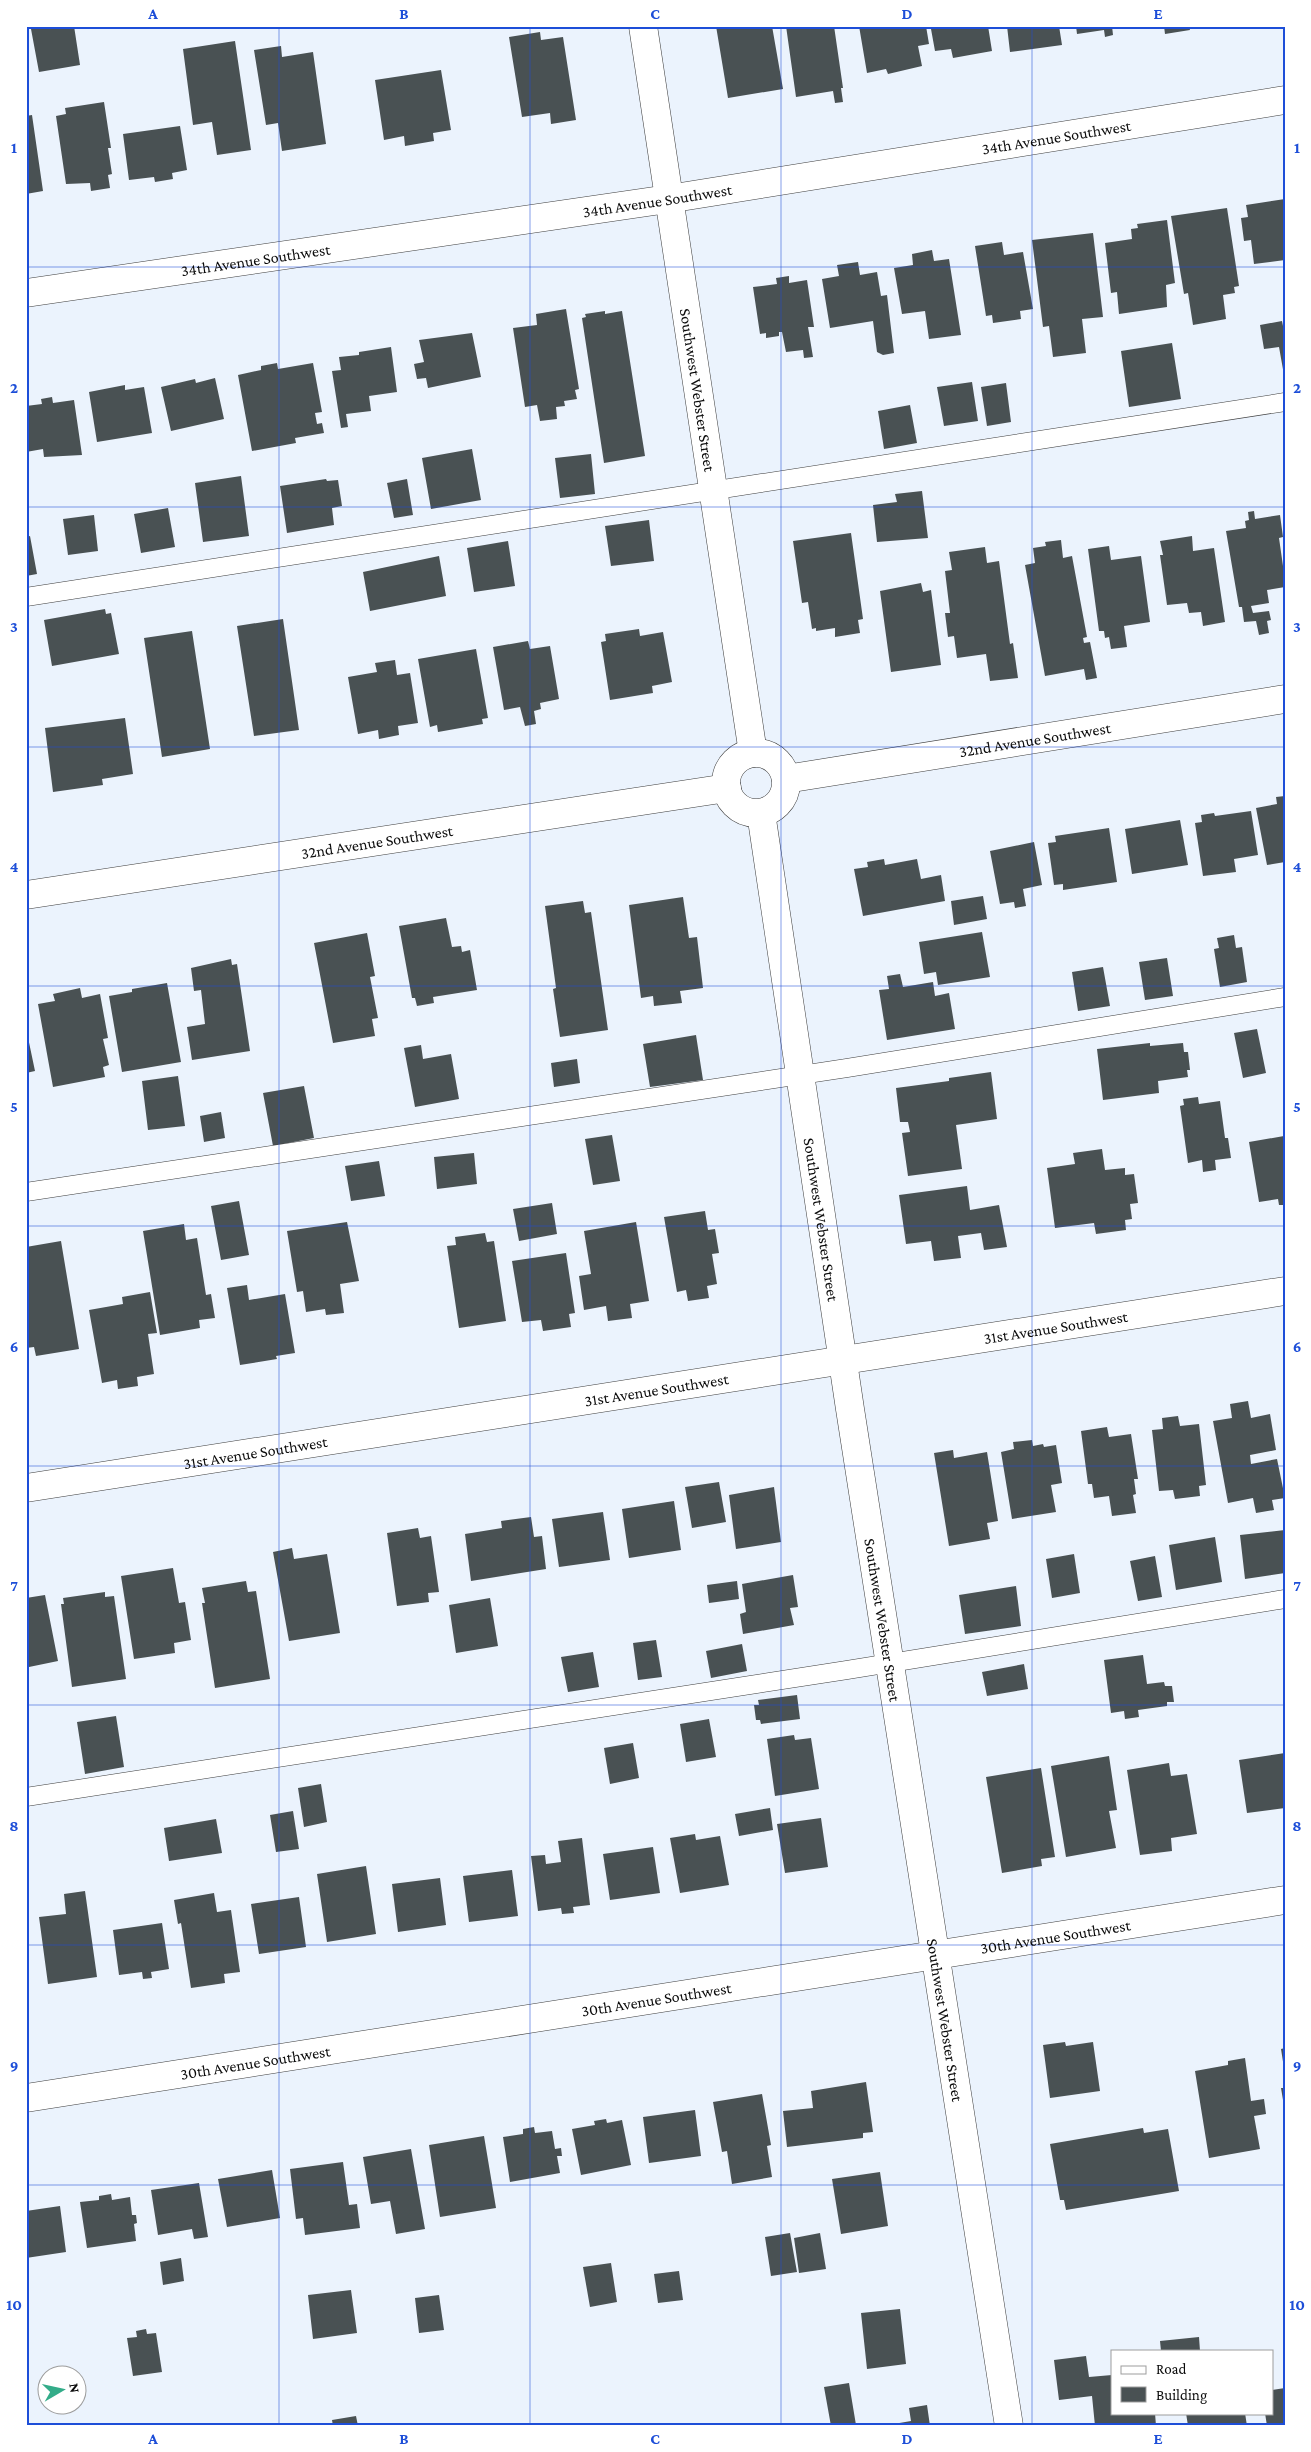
<svg xmlns="http://www.w3.org/2000/svg" width="1311" height="2452" viewBox="0 0 1311 2452" font-family="'Crimson Pro',serif">
	<style>
		.building { fill: #495153 }
		.lines { fill: none; stroke-linecap: round; stroke-linejoin: round }
		.lane-casing { stroke: #3e3e3e; stroke-width: 19 }
		.street-casing { stroke: #3e3e3e; stroke-width: 29 }
		.lane { stroke: #fff; stroke-width: 18 }
		.street { stroke: #fff; stroke-width: 28 }
		.grid { fill: none; stroke: #1d4ed8; stroke-width: 1; stroke-opacity: 0.55 }
		.labels { text-anchor: middle; stroke-width: 5; stroke-linejoin: round; paint-order: stroke }
		.street-label { font-size: 16px; fill: #0b0b0b; stroke: #fff }
		.neatline { fill: none; stroke: #1d4ed8; stroke-width: 2 }
		.grid-label { font-size: 16px; text-anchor: middle; font-weight: bold; fill: #1d4ed8 }
	</style>
	<rect width="100%" height="100%" fill="#ebf3fd"/>
	<path class="building" d="M48,26H74L80,65L39,72L31,29Z
		M716,26H772L783,89L728,98Z
		M786,26H834L843,88H841L843,102L835,103L833,91L796,97Z
		M859,26H926L929,44L918,46L922,66L888,74L886,69L867,73Z
		M928,26H988L992,51L953,58L951,49L935,51L931,29H929Z
		M1007,26H1059L1062,45L1010,52Z
		M1076,26H1112L1113,35L1105,37L1104,30L1077,34Z
		M1164,26H1189L1190,30L1165,34Z
		M540,32L541,40L563,37L576,120L551,124L550,113L522,117L509,37Z
		M235,41L251,150L217,155L212,122L193,125L183,49Z
		M281,46L282,57L313,52L326,144L282,151L278,123L266,125L254,50Z
		M441,70L451,130L433,133L434,141L405,146L404,136L384,140L375,80Z
		M104,102L111,148H108L112,174L108,175L110,188L91,191L90,183L66,184L56,116L66,114L65,108Z
		M32,115L43,191L26,194V116Z
		M180,126L187,170L172,173L173,179L155,182L154,177L129,180L123,134Z
		M1285,199V260L1254,264L1251,240L1244,241L1241,218L1248,217L1246,205Z
		M1227,208L1239,286L1234,287L1235,293L1223,295L1226,319L1193,325L1188,293L1184,294L1171,216Z
		M1167,220L1175,283L1166,285L1167,307L1119,314L1117,292L1111,293L1105,243L1132,239L1131,229L1138,228L1137,224Z
		M1093,233L1103,317L1082,319L1086,353L1053,357L1049,326L1043,327L1032,240Z
		M1002,242L1004,255L1023,252L1033,309L1020,311L1021,319L993,323L992,315L986,316L975,246Z
		M932,250L934,261L949,259L961,335L929,339L925,311L902,314L894,268L913,265L912,254Z
		M858,262L860,275L877,272L881,296L887,295L894,353L883,355L877,352L873,321L830,328L822,279L839,276L837,265Z
		M789,276V283L807,280L814,327H808L813,357L804,358L803,350L786,352L782,332H779V336L766,338V333L760,334L753,287L777,284L776,278Z
		M566,309L579,389L575,390L577,399L564,401L565,406L556,407L557,419L540,421L537,405L525,407L513,328L537,325L536,314Z
		M605,311V314L622,311L645,456L604,463L582,318L586,317L585,314Z
		M1282,321L1285,336L1284,375L1279,347L1264,349L1260,325Z
		M472,333L481,377L428,388L426,378L417,379L414,364L424,362L419,340Z
		M1172,343L1181,399L1129,407L1121,351Z
		M391,347L397,392L369,396L371,411L346,414L348,427L341,428L332,371L341,370L339,357L359,355V352Z
		M277,363L278,369L313,363L322,412L315,413L317,424L322,423L324,433L295,438L296,443L252,451L238,375L261,370V366Z
		M215,378L224,419L171,431L161,387L195,379L196,383Z
		M972,382L978,421L944,426L937,387Z
		M1006,383L1011,422L987,426L981,387Z
		M125,385V390L144,387L152,433L97,442L89,392Z
		M52,397L53,403L74,400L82,455L44,457L43,449L26,452V406L42,404L41,399Z
		M910,405L917,443L884,449L878,411Z
		M472,449L481,500L431,509L422,458Z
		M591,454L595,494L560,498L555,458Z
		M241,476L249,536L203,542L195,483Z
		M326,479L327,481L338,480L342,506L332,508L334,525L287,533L280,486Z
		M407,479L413,515L394,518L387,483Z
		M922,491L928,538L877,542L873,505L897,502L895,494Z
		M168,508L175,547L141,553L134,514Z
		M1254,511L1255,519L1280,515L1283,537L1279,538L1285,580V587L1267,590L1269,603L1251,606L1253,613L1269,611L1271,620L1267,621L1269,633L1259,635L1256,621L1244,622L1242,607H1239L1226,531L1246,528L1245,521L1249,520L1248,512Z
		M94,515L98,551L68,555L63,519Z
		M649,520L654,561L611,566L605,526Z
		M851,533L863,619L858,620L860,633L835,637V628L816,631V628L812,629L808,602L802,603L793,541Z
		M30,536L37,574L26,576V537Z
		M1192,536L1193,551L1214,548L1225,622L1203,626L1201,612L1189,613L1187,603L1167,605L1160,555H1163L1160,541Z
		M1061,540L1063,558L1072,556L1087,637L1083,638L1084,643L1090,642L1097,678L1086,680L1084,669L1045,676L1025,565L1035,563L1033,548L1046,546L1045,542Z
		M508,541L515,586L474,592L467,548Z
		M1109,546L1111,560L1141,556L1150,622L1124,626L1127,647L1111,649L1109,637L1105,638L1104,631H1099L1088,549Z
		M985,547L987,563L999,561L1010,644L1013,643L1018,678L990,681L986,654L957,658L954,636L948,637L945,613H950L945,571L952,570L949,552Z
		M439,556L446,596L370,611L363,572Z
		M921,583L923,592L931,590L941,665L891,672L880,591Z
		M105,609L106,614L111,613L119,654L52,666L44,620Z
		M283,619L299,730L254,736L237,626Z
		M639,629L640,636L663,632L672,682L652,686L653,693L610,700L601,642L606,641L605,634Z
		M192,631L210,749L162,757L144,638Z
		M528,641L530,649L550,646L559,699L540,703L541,709L534,711L536,724L525,726L520,707L504,710L493,647Z
		M476,649L488,718L482,719L483,724L438,732L437,725L430,727L418,659Z
		M395,660L397,675L410,673L418,723L398,726L399,735L379,739L378,730L358,734L348,677L377,672L375,663Z
		M125,718L133,774L102,779L103,785L53,792L45,728Z
		M1285,796V862L1267,865L1256,808L1277,804L1276,797Z
		M1251,811L1258,855L1234,859L1236,872L1203,876L1195,823L1202,822L1201,815L1214,813L1215,816Z
		M1180,820L1188,865L1132,874L1125,829Z
		M1109,828L1117,882L1063,890V884L1054,885L1048,843L1056,842L1055,836Z
		M1034,842L1042,885L1023,889L1026,906L1015,908L1014,902L1000,904L990,851Z
		M884,859L885,865L917,859L921,879L941,875L945,901L863,916L854,869L868,867L867,862Z
		M983,896L987,919L954,925L951,901Z
		M683,897L689,938L697,937L703,988L680,991L682,1003L654,1006L653,996L641,998L629,905Z
		M583,901L585,913L591,912L608,1030L560,1037L553,989L556,988L545,906Z
		M446,918L452,947L461,946L462,952L470,950L477,990L433,997L434,1003L417,1006L415,998H412L399,926Z
		M982,932L990,977L938,985L936,972L924,974L919,942Z
		M367,933L375,976L370,977L378,1018L372,1019L375,1036L333,1043L314,943Z
		M1234,935L1236,948L1242,947L1247,982L1220,987L1214,949L1219,948L1217,938Z
		M1167,958L1173,996L1145,1000L1139,962Z
		M231,959L232,965L237,964L250,1051L192,1060L187,1027L205,1024L201,990L194,991L191,968Z
		M1103,967L1110,1006L1078,1011L1072,972Z
		M900,974L903,987L933,982L935,996L949,993L955,1029L887,1040L879,990L889,989L887,976Z
		M167,983L181,1062L122,1072L109,996L132,992V989Z
		M80,988L82,998L100,994L108,1038L103,1039L109,1065L103,1067L105,1077L53,1087L38,1004L55,1001L53,994Z
		M26,1028L35,1071L26,1073Z
		M1257,1029L1266,1073L1243,1078L1234,1033Z
		M696,1035L703,1080L650,1087L643,1044Z
		M1150,1043V1046L1183,1043L1184,1052H1188L1190,1070H1187L1188,1077L1158,1081L1159,1093L1103,1100L1097,1049Z
		M421,1045L423,1059L451,1054L459,1099L415,1107L404,1048Z
		M577,1059L580,1083L554,1087L551,1063Z
		M991,1072L997,1119L956,1125L962,1169L908,1176L902,1133L910,1132L908,1122H900L896,1088L949,1081V1078Z
		M178,1076L185,1126L148,1130L142,1081Z
		M304,1086L314,1138L273,1146L263,1093Z
		M1198,1097L1199,1104L1220,1101L1225,1138H1228L1231,1158L1215,1160L1216,1170L1203,1172L1202,1160L1188,1163L1180,1106L1184,1105L1183,1099Z
		M221,1112L225,1138L204,1142L200,1116Z
		M612,1135L620,1181L593,1185L585,1139Z
		M1284,1136L1285,1205H1279L1278,1199L1259,1202L1249,1142Z
		M1102,1149L1105,1170L1125,1168V1175L1134,1174L1138,1203L1130,1204L1132,1219L1125,1220L1126,1230L1096,1234L1094,1223L1055,1228L1047,1168L1075,1164L1073,1153Z
		M474,1153L477,1184L437,1189L434,1157Z
		M379,1161L385,1196L351,1201L345,1166Z
		M967,1186L970,1210L999,1205L1007,1247L984,1250L981,1233L958,1236L961,1258L934,1261L931,1241L906,1244L899,1195Z
		M239,1201L249,1255L221,1260L211,1206Z
		M552,1203L557,1234L519,1241L513,1209Z
		M705,1211L708,1230L715,1229L719,1253L712,1254L717,1284L707,1286L709,1298L688,1301L686,1290L677,1292L664,1217Z
		M347,1222L359,1281L340,1284L344,1313L326,1315L325,1309L306,1312L303,1291L297,1292L287,1231Z
		M636,1222L649,1301L630,1304L632,1318L608,1321L606,1306L584,1310L579,1276L591,1274L584,1231Z
		M184,1224L186,1240L197,1238L206,1295L211,1294L215,1318L199,1320L200,1328L160,1335L143,1231Z
		M485,1233L487,1242L494,1241L506,1321L459,1328L447,1246L456,1245L455,1237Z
		M61,1241L79,1349L36,1356L34,1347L26,1348V1247Z
		M566,1253L575,1313L569,1314L571,1327L543,1331L541,1320L522,1322L512,1261Z
		M247,1285L249,1300L285,1294L295,1353L276,1356L277,1359L240,1365L227,1288Z
		M150,1292L157,1333L148,1334L154,1374L137,1377L138,1386L118,1389L117,1380L102,1383L89,1310L123,1304L122,1297Z
		M1248,1401L1251,1418L1270,1414L1276,1450L1250,1455L1251,1464L1277,1459L1285,1498L1272,1500L1274,1510L1256,1513L1253,1498L1228,1503L1213,1421L1232,1418L1230,1404Z
		M1178,1416L1180,1426L1199,1424L1206,1485L1199,1486L1200,1496L1175,1499L1173,1490L1159,1491L1152,1430L1163,1429L1162,1418Z
		M1107,1427L1109,1437L1131,1434L1138,1479H1134L1136,1494L1133,1495L1136,1513L1112,1516L1109,1496L1094,1498L1092,1484H1088L1081,1431Z
		M1032,1440L1033,1446L1043,1444L1044,1447L1056,1445L1062,1483L1051,1485L1056,1512L1012,1519L1001,1452L1014,1449L1013,1442Z
		M953,1450L954,1458L987,1452L998,1521L987,1523L990,1539L949,1546L934,1453Z
		M719,1482L726,1522L692,1528L685,1487Z
		M774,1487L781,1542L736,1549L729,1495Z
		M674,1501L681,1550L629,1558L622,1509Z
		M603,1512L610,1560L559,1567L552,1519Z
		M531,1517L534,1537L542,1536L546,1569L471,1581L465,1534L502,1528L501,1521Z
		M418,1528L420,1538L431,1536L439,1592L428,1593L429,1602L397,1606L387,1533Z
		M1285,1530V1573L1245,1579L1240,1535Z
		M1215,1537L1222,1582L1176,1590L1169,1545Z
		M292,1548L294,1559L327,1554L340,1633L289,1641L273,1552Z
		M1074,1554L1080,1593L1052,1598L1046,1559Z
		M1155,1556L1162,1597L1138,1601L1130,1561Z
		M173,1568L179,1603L185,1602L191,1640L174,1643L175,1653L134,1659L121,1576Z
		M793,1575L798,1607L790,1608L794,1625L743,1634L740,1614L746,1612L742,1584Z
		M246,1581L248,1592L256,1591L270,1679L215,1688L202,1603H205L202,1588Z
		M737,1581L739,1599L709,1603L707,1585Z
		M1016,1586L1021,1626L965,1634L959,1595Z
		M105,1592V1597L114,1596L126,1679L72,1687L61,1604H64L63,1598Z
		M45,1595L58,1661L29,1667L26,1657V1598Z
		M490,1598L498,1646L456,1653L449,1605Z
		M656,1640L662,1677L638,1680L633,1643Z
		M742,1644L747,1671L711,1678L706,1651Z
		M593,1652L599,1687L568,1692L561,1657Z
		M1143,1655L1147,1684L1164,1682L1165,1686H1172L1174,1702H1167V1706L1138,1710L1139,1717L1125,1719L1124,1711L1111,1713L1104,1660Z
		M1024,1664L1028,1689L987,1696L982,1672Z
		M797,1695L800,1719L761,1724L760,1720H756L754,1705H759L758,1700Z
		M116,1716L124,1767L85,1774L77,1722Z
		M709,1719L716,1757L686,1762L680,1724Z
		M794,1735L795,1740L811,1738L819,1789L775,1796L767,1739Z
		M633,1743L639,1778L610,1784L604,1748Z
		M1285,1753V1808L1247,1813L1239,1760Z
		M1109,1756L1117,1810L1109,1811L1116,1848L1066,1857L1051,1766Z
		M1169,1763L1171,1776L1187,1774L1197,1834L1171,1838L1172,1851L1140,1855L1127,1770Z
		M1041,1768L1055,1857L1041,1859L1042,1866L1002,1873L986,1777Z
		M321,1784L327,1822L304,1827L298,1788Z
		M770,1808L773,1830L739,1836L735,1814Z
		M293,1811L299,1849L276,1852L270,1815Z
		M821,1818L828,1867L785,1873L777,1824Z
		M216,1819L222,1853L169,1861L164,1828Z
		M695,1834L696,1840L720,1836L729,1885L680,1893L670,1838Z
		M582,1838L590,1905L573,1907L574,1913L562,1914L561,1908L538,1911L531,1856L545,1855L546,1864L561,1862L558,1841Z
		M653,1847L660,1893L610,1900L603,1854Z
		M366,1866L376,1934L327,1942L317,1874Z
		M512,1870L518,1916L469,1922L463,1876Z
		M440,1878L446,1925L398,1932L392,1884Z
		M85,1891L97,1977L48,1984L39,1917L66,1914L64,1894Z
		M214,1893L217,1912L231,1910L240,1972L224,1974L225,1983L191,1988L181,1923L178,1924L174,1900Z
		M299,1897L306,1947L259,1954L251,1904Z
		M162,1923L169,1969L151,1972L152,1978L143,1979L142,1972L119,1975L113,1930Z
		M1065,2042L1066,2046L1093,2042L1100,2091L1050,2098L1043,2045Z
		M1285,2048V2068H1284L1281,2049Z
		M1245,2058L1251,2101L1264,2099L1266,2114L1254,2116L1260,2149L1209,2158L1195,2071L1228,2065V2061Z
		M866,2082L873,2132L863,2133V2138L787,2147L783,2111L813,2108L811,2091Z
		M1281,2088H1285V2106H1284Z
		M762,2094L771,2145L767,2146L772,2177L732,2184L727,2151L722,2152L713,2102Z
		M695,2110L701,2156L649,2163L643,2117Z
		M606,2119L607,2123L622,2120L631,2165L581,2175L572,2129L595,2125L594,2121Z
		M534,2127L535,2133L552,2131L555,2149L561,2148L562,2156H557L560,2173L510,2182L503,2137L523,2134V2129Z
		M1143,2128L1144,2133L1168,2129L1179,2191L1066,2210L1064,2200H1060L1050,2144Z
		M484,2136L496,2208L440,2217L429,2145Z
		M411,2149L425,2229L396,2234L390,2201L371,2204L363,2157Z
		M343,2162L349,2205L357,2204L360,2228L305,2235L303,2218L296,2219L290,2169Z
		M272,2170L280,2218L227,2227L218,2179Z
		M880,2172L888,2226L841,2234L832,2179Z
		M199,2183L208,2237L194,2239L192,2229L158,2235L151,2190Z
		M111,2194L112,2200L130,2197L132,2215H136L137,2223L134,2224L136,2241L87,2248L80,2202L99,2200V2196Z
		M60,2206L66,2252L26,2258V2211Z
		M790,2233L797,2272L771,2276L765,2237Z
		M820,2233L826,2269L799,2273L794,2238Z
		M181,2258L184,2281L163,2285L160,2262Z
		M611,2263L617,2302L590,2307L583,2267Z
		M679,2271L683,2300L658,2303L654,2274Z
		M351,2290L357,2333L313,2339L308,2295Z
		M439,2295L444,2330L419,2333L415,2298Z
		M900,2309L906,2364L867,2369L861,2313Z
		M146,2329L147,2334L156,2333L162,2372L133,2376L127,2338L137,2337L136,2331Z
		M1199,2337L1200,2351H1161L1160,2341Z
		M1086,2356L1089,2377L1112,2375V2413H1155L1156,2426H1095L1092,2396L1059,2400L1054,2360Z
		M849,2383L856,2425L831,2426L824,2387Z
		M1285,2388V2426H1267L1265,2413H1272V2390Z
		M927,2405L930,2426H882L911,2421L909,2408Z
		M1186,2413H1245L1247,2426H1188Z
		M356,2416L358,2426H333L332,2420Z"/>
	<g class="lines">
		<g class="lane-casing">
			<path id="lane" d="M26,597L1285,402
				M26,1192L847,1068L1285,997
				M26,1797L847,1670L1285,1599"/>
		</g>
		<g class="street-casing">
			<g id="street">
				<path id="s1" d="M643,26L753,753"/>
				<path id="s2" d="M26,293L668,199L1285,100"/>
				<circle cx="756" cy="783" r="30"/>
				<path id="s3" d="M786,779L1285,699"/>
				<path id="s4" d="M761,813L850,1409L1009,2426"/>
				<path id="s5" d="M26,895L727,788"/>
				<path id="s6" d="M26,1488L1285,1291"/>
				<path id="s7" d="M26,2098L1285,1900"/>
			</g>
		</g>
		<use href="#lane" class="lane"/>
		<use href="#street" class="street"/>
	</g>
	<path class="grid" d="M279,26V2426M530,26V2426M781,26V2426M1032,26V2426M26,267H1285M26,507H1285M26,747H1285M26,986H1285M26,1226H1285M26,1466H1285M26,1705H1285M26,1945H1285M26,2185H1285"/>
	<g class="labels">
		<g class="street-label">
			<text dy="6" stroke="none"><textPath href="#s2" startOffset="1042">34th Avenue Southwest</textPath></text>
			<text dy="6" stroke="none"><textPath href="#s2" startOffset="638">34th Avenue Southwest</textPath></text>
			<text dy="6" stroke="none"><textPath href="#s2" startOffset="232">34th Avenue Southwest</textPath></text>
			<text dy="6" stroke="none"><textPath href="#s1" startOffset="368">Southwest Webster Street</textPath></text>
			<text dy="6" stroke="none"><textPath href="#s3" startOffset="252">32nd Avenue Southwest</textPath></text>
			<text dy="6" stroke="none"><textPath href="#s5" startOffset="355">32nd Avenue Southwest</textPath></text>
			<text dy="6" stroke="none"><textPath href="#s4" startOffset="411">Southwest Webster Street</textPath></text>
			<text dy="6" stroke="none"><textPath href="#s6" startOffset="1042">31st Avenue Southwest</textPath></text>
			<text dy="6" stroke="none"><textPath href="#s6" startOffset="638">31st Avenue Southwest</textPath></text>
			<text dy="6" stroke="none"><textPath href="#s6" startOffset="232">31st Avenue Southwest</textPath></text>
			<text dy="6" stroke="none"><textPath href="#s4" startOffset="816">Southwest Webster Street</textPath></text>
			<text dy="6" stroke="none"><textPath href="#s7" startOffset="1042">30th Avenue Southwest</textPath></text>
			<text dy="6" stroke="none"><textPath href="#s7" startOffset="638">30th Avenue Southwest</textPath></text>
			<text dy="6" stroke="none"><textPath href="#s4" startOffset="1221">Southwest Webster Street</textPath></text>
			<text dy="6" stroke="none"><textPath href="#s7" startOffset="232">30th Avenue Southwest</textPath></text>
		</g>
	</g>
	<rect width="1311" height="2452" fill="none" stroke="#ffffff" stroke-width="55"/>
	<rect x="1111" y="2350" width="162" height="65" fill="#ffffff" stroke="#9d9d9d"/>
	<rect x="1121" y="2366" width="25" height="8" fill="#ffffff" stroke="#9d9d9d"/>
	<text x="1156" y="2374" font-size="15" fill="#0b0b0b">Road</text>
	<rect x="1121" y="2387" width="25" height="15" fill="#495153" stroke="#9d9d9d"/>
	<text x="1156" y="2400" font-size="15" fill="#0b0b0b">Building</text>
	<g transform="translate(62 2390) rotate(81)"><circle r="24" fill="#ffffff" stroke="#9d9d9d"/>
	<path d="M0-4L9 19L0 12L-9 19Z" fill="#33ac89"/>
	<text y="-8" font-size="14" font-weight="bold" text-anchor="middle" fill="#0b0b0b">N</text>
	</g>
	<rect x="28" y="28" width="1256" height="2396" class="neatline"/>
	<g class="grid-label">
		<text x="153" y="19">A</text>
		<text x="404" y="19">B</text>
		<text x="655" y="19">C</text>
		<text x="907" y="19">D</text>
		<text x="1158" y="19">E</text>
		<text x="14" y="153">1</text>
		<text x="1297" y="153">1</text>
		<text x="14" y="393">2</text>
		<text x="1297" y="393">2</text>
		<text x="14" y="632">3</text>
		<text x="1297" y="632">3</text>
		<text x="14" y="872">4</text>
		<text x="1297" y="872">4</text>
		<text x="14" y="1112">5</text>
		<text x="1297" y="1112">5</text>
		<text x="14" y="1352">6</text>
		<text x="1297" y="1352">6</text>
		<text x="14" y="1591">7</text>
		<text x="1297" y="1591">7</text>
		<text x="14" y="1831">8</text>
		<text x="1297" y="1831">8</text>
		<text x="14" y="2071">9</text>
		<text x="1297" y="2071">9</text>
		<text x="14" y="2310">10</text>
		<text x="1297" y="2310">10</text>
		<text x="153" y="2444">A</text>
		<text x="404" y="2444">B</text>
		<text x="655" y="2444">C</text>
		<text x="907" y="2444">D</text>
		<text x="1158" y="2444">E</text>
	</g>
</svg>
